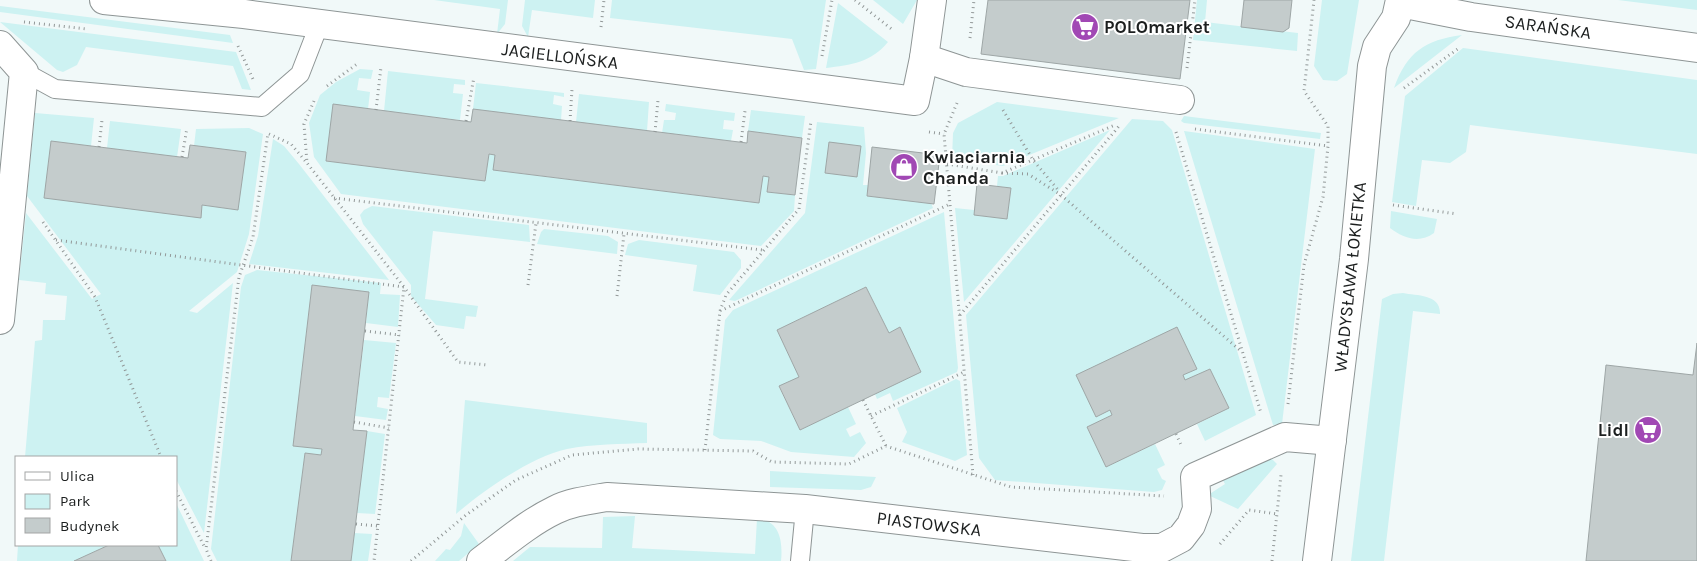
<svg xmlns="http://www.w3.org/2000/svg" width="1697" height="561" viewBox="0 0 1697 561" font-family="Karla,sans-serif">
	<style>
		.green { fill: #cdf2f2 }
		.building { fill: #c4cccc; stroke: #9ea6a6 }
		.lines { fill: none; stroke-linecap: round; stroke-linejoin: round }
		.service-casing { stroke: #8e9595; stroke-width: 20 }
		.pedestrian-casing { stroke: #8e9595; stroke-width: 30 }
		.minor-casing { stroke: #8e9595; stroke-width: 30 }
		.path { stroke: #929898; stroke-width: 3; stroke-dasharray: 1 4; stroke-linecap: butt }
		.service { stroke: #fff; stroke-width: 18 }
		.pedestrian { stroke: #fff; stroke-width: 28 }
		.minor { stroke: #fff; stroke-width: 28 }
		.labels { text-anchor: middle; stroke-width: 4; stroke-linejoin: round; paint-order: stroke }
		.poi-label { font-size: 18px; font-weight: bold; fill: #1c1f1f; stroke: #fff; text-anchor: start }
		.street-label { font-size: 18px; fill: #1c1f1f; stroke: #fff }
	</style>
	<rect width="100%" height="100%" fill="#f1f9f9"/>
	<path class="green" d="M434,0H508L505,24L497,34L500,9Z
		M525,0H595L593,18L532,10L528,37L522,26Z
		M612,0H826L816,69L804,70L792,39L610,18Z
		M873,0H917L903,24Z
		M1197,0H1207L1205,22L1298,33L1297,51L1193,40Z
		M1322,0H1359L1347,74L1337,81L1323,80L1314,66Z
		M1618,0H1697V10Z
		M838,3L888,42C872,62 851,65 826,68Z
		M0,6L230,35L233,43L0,12Z
		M0,22L236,52L251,90L242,89L233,66L86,47L77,65L63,72L57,70Z
		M1462,35L1394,88C1407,52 1425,40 1462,35Z
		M1463,48L1697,80V154L1470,125L1466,152L1450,163L1422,160L1416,206L1392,202L1405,96Z
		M360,69L373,70L371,79L359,78L357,90L370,92L368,109L326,161L485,181L489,154L495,155L494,170L759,203L763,176L769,177L767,192L795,195L794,211L761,246L341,194L314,157L309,123L320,95L336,82Z
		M388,71L465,80V85L454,84L453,93L463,94L460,120L384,111Z
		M476,83L564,93V97L554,95L553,104L562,106L561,120L473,109Z
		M579,94L649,102L647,131L576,122Z
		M997,102L1119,118L1003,166L952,159L953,133L958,123Z
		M666,104L735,113L734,121L724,120L723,129L733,130L731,141L662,133L664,120H675L676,113L665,111Z
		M751,110L805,116L802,138L748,131Z
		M35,113L94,118L91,146L51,141L44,198L202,205L238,210L245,153L194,146L196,129L249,128L263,134L249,234L237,272L189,311L197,313L233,283L204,533L176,479V457H25L35,341L42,340L43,320H65L67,296L45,294L46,283L19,280L26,213L92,299L101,294L27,196Z
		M1184,116L1321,133L1320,139L1184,123L1181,121Z
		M1132,119L1163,121L1172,130L1256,415L1205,441L1197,424L1229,408L1210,369L1185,380L1183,375L1196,369L1077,375L1096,417L1110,410L1112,415L1087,427L1106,467L1155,444L1165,465L1157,469L1162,479L1166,481L1162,490L1154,492L995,480L979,458L966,315Z
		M110,121L181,129L177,157L107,148Z
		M817,122L864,127L866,153L863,185H868L867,196L931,203L933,208L735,301L729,300L805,213Z
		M1110,130L964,302L955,208L974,210V215L1007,219L1011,188L997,186L998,176H1003Z
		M1184,131L1315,149L1282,424L1273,425Z
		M273,139L284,146L299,164L389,280L249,264L258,236Z
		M372,206L529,225L530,242L433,231L425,299L478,306L476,317L466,316L464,329L436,325L411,296V285L363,224L360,215L364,210Z
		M1391,211L1437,219L1434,233C1419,244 1403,238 1390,228Z
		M944,212L958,368L957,372L893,401L890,393L877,399L875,394L921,371L900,328L889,333L866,287L777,330L799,377L779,387L800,430L848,407L856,424L846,429L850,437L860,432L866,443L854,457L791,452L761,441L720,439L713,435L725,320L733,310Z
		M544,229L608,236L618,242L617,254L537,244L541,232Z
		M639,240L734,252L741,260V268L720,295L693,291L697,265L625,255L628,244Z
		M257,270L381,283L380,294L400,295L398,327L366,323L369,292L312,285L293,446L322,449L321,455L305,453L291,561H217L211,549L241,287L245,275Z
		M1403,293C1417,296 1441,294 1440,314L1413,311L1384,561H1351L1382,299L1393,294Z
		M364,340L396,343L389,398L378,397L377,407L388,409L386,420L355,416Z
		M956,379L960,381L967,455L955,461L902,442L907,432L897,408Z
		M465,400L647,423V443C621,444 593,444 567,449C532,456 483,491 456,514Z
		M367,431L385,434L375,514L357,513Z
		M1268,455L1277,464L1238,509L1208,495L1225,484L1221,477Z
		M770,471L876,477L871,487L861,490L770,487Z
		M176,503L204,561H166L158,545H176Z
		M635,516L632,548L755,554L757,519C780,520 783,542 781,561H513L530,547L602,548L603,517Z
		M464,523L479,544L459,561H435L446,549L450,550L461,536Z
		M354,533L372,534L368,561H351Z
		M18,545H109L74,561H17Z"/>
	<path class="building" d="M988,0H1190L1180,79L981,54Z
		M1244,0H1292L1289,28L1283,32L1241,27Z
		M333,104L471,122L473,109L747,143L748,131L802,138L795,195L767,192L769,177L763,176L759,203L493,170L495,155L489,154L485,181L326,161Z
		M51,141L188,158L190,145L246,152L238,210L202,205L201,218L44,198Z
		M829,142L861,146L857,177L825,173Z
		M872,147L940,155L934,204L867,196Z
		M977,184L1011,188L1007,219L974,215Z
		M312,285L369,292L353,430L367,431L351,561H291L305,453L321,455L322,449L293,446Z
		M866,287L889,333L900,327L921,372L800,430L779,386L799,377L777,330Z
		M1177,327L1197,369L1183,375L1185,380L1210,369L1229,408L1106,467L1087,427L1112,415L1110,410L1096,417L1076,375Z
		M1697,343V561H1586L1606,365L1693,375Z
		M109,545H158L166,561H74Z"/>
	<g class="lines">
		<g class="service-casing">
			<path id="service" d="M24,72L55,89L262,107L300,74L319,25
				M800,561L805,509"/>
		</g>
		<g class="pedestrian-casing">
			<path id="pedestrian" d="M924,58L966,72L1180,100"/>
		</g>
		<g class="minor-casing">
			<path id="minor" d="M104,0L244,14L915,101L924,58L932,0
				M1400,3L1471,17L1697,48
				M0,45L24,72L0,320
				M481,561C504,544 528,523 555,510C571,502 589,500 607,497L805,509L1142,548H1162L1181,538L1191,525L1197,509L1195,477L1285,437L1332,441
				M1317,561L1354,259L1372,66L1377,47L1396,18L1400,0"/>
		</g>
		<path class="path" d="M855,0L894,31
			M24,22L87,29
			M601,27L604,0
			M970,38L974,0
			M238,46L253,79
			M822,56L832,0
			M1187,68L1195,0
			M327,86L357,64
			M1404,88L1459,48
			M314,101L304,124L307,163L404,287L374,561
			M957,103L944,134L973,475
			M376,110L381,67
			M1003,110L1033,160L1059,191
			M466,121L474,77
			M570,121L572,89
			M1195,129L1328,146
			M655,132L658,100
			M929,132L944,134
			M1176,132L1261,413
			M269,134L291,144L307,163
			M741,142L745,111
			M99,147L102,120
			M182,157L187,128
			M947,164L1002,173L1115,125
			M1002,173L1028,174L1061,195L1242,352
			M334,198L762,250
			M1393,205L1457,214
			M43,222L95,297L161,457
			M56,240L404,287L458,362L487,365
			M528,285L536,223
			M617,296L624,234
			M720,311L726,295L799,209L811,121
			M960,315L1120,125
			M365,331L400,335
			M863,400L886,446
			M1288,404L1304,265L1323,197L1328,146V126L1304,91L1314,0
			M871,416L964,372
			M354,422L389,428
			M1176,434L1182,447
			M705,450L720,311L950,204
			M176,491L205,548
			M356,524L378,526
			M1220,544L1249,510L1277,514
			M211,561L206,549L239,277L253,237L268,133
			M411,561L466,515L516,480L572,455L638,449L753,451L772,462L849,464L886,446L1011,487L1164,496
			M1272,561L1281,475"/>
		<use href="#service" class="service"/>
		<use href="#pedestrian" class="pedestrian"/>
		<use href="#minor" class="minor"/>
	</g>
	<defs>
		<g id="supermarket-disc" transform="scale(1.4375)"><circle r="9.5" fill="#a148b4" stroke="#fff"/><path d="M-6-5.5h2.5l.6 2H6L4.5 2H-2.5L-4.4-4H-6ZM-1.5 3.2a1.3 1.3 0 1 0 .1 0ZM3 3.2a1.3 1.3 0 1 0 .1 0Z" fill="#fff"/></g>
		<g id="shop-disc" transform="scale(1.4375)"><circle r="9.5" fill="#a148b4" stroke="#fff"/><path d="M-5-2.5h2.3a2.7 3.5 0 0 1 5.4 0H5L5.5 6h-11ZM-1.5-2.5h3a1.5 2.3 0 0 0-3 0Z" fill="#fff"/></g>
	</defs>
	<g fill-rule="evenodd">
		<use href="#supermarket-disc" x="1085" y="27"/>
		<use href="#shop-disc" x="904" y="167"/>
		<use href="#supermarket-disc" x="1648" y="430"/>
	</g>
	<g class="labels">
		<g class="poi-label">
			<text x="1104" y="33">POLOmarket</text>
			<text x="923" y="163">Kwiaciarnia<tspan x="923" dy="21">Chanda</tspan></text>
			<text x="1629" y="436" text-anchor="end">Lidl</text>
		</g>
		<g class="street-label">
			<text transform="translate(1548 27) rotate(8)" y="6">SARAŃSKA</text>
			<text transform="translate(560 56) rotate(7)" y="6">JAGIELLOŃSKA</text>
			<text transform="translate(1350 277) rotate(-84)" y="6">WŁADYSŁAWA ŁOKIETKA</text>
			<text transform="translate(929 524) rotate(7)" y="6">PIASTOWSKA</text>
		</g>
	</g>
	<rect x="15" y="456" width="162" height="90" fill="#ffffff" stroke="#a4a5a5"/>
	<rect x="25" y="472" width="25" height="8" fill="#ffffff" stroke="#a4a5a5"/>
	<text x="60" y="481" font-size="15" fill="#1c1f1f">Ulica</text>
	<rect x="25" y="494" width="25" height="15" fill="#cdf2f2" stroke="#a4a5a5"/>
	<text x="60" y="506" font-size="15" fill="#1c1f1f">Park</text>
	<rect x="25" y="518" width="25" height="15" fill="#c4cccc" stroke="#a4a5a5"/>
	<text x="60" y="531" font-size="15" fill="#1c1f1f">Budynek</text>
</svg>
